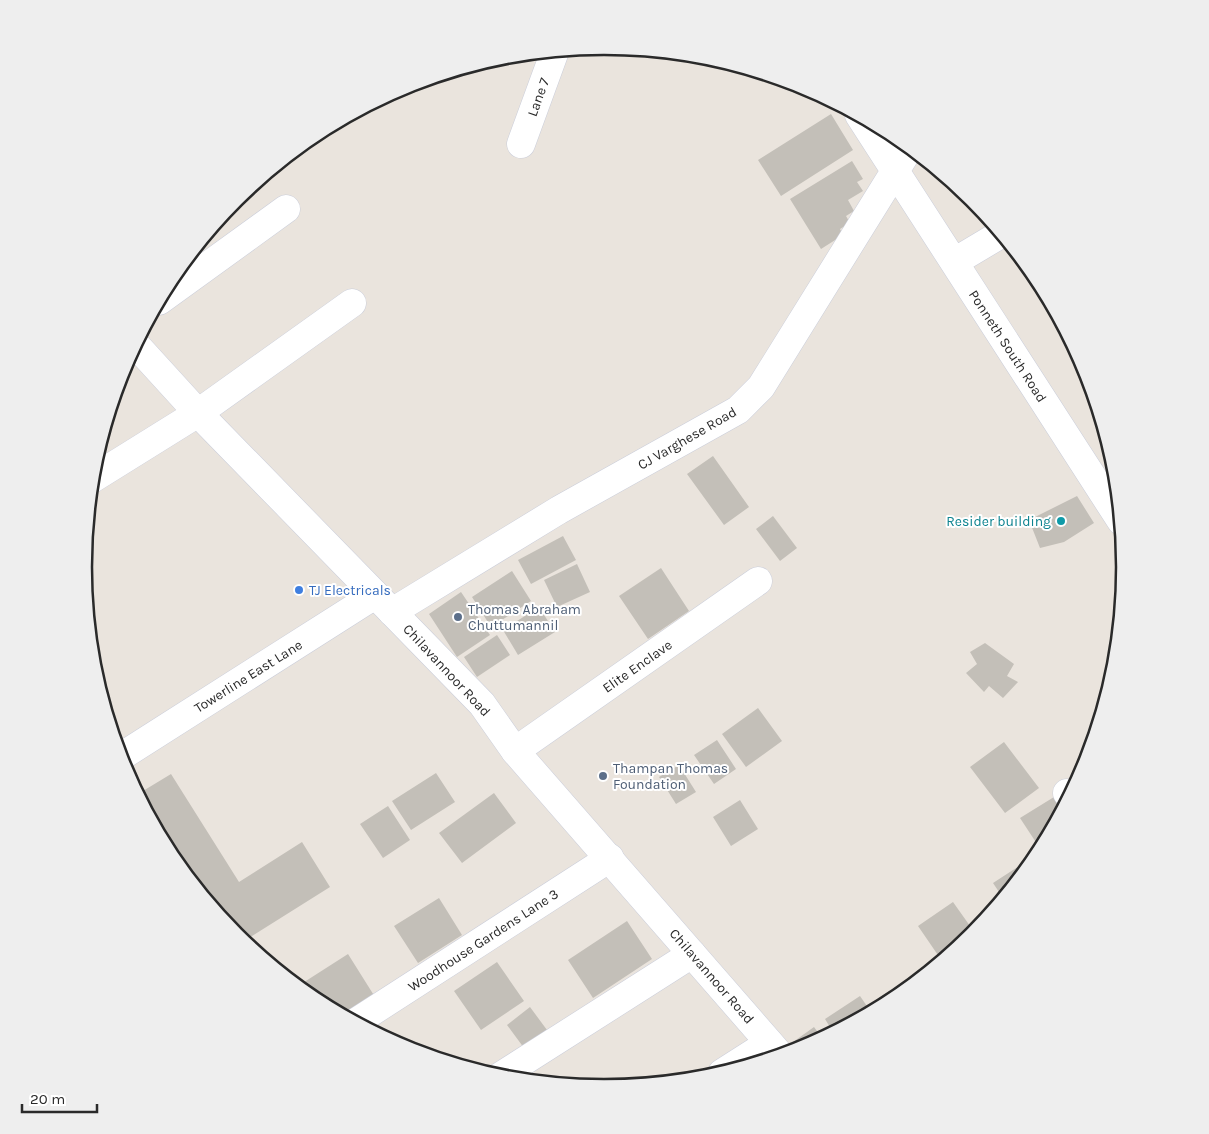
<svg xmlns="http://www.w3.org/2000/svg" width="1209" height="1134" viewBox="0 0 1209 1134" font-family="Karla,sans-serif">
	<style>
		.building { fill: #c3bfb8 }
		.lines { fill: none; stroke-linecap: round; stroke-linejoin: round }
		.street-casing { stroke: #cbceda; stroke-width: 29 }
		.secondary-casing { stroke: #cbceda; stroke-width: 29 }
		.street { stroke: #fff; stroke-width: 28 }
		.secondary { stroke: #fff; stroke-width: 28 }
		.culture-dot { fill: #0f9aa8; stroke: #fff; stroke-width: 2 }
		.shop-dot { fill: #3f7fe0; stroke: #fff; stroke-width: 2 }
		.service-dot { fill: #5c6f8a; stroke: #fff; stroke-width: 2 }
		.labels { text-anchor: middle; stroke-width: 4; stroke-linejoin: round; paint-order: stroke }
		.street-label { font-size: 14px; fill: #2a2a2a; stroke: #fff }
		.culture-label { font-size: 14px; fill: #0d838f; stroke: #fff; text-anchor: end }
		.shop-label { font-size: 14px; fill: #366cbe; stroke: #fff; text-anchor: start }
		.service-label { font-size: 14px; fill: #4e5e75; stroke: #fff; text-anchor: start }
		.rim { fill: none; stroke: #2a2a2a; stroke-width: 2.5 }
	</style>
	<rect width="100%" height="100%" fill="#eae4dd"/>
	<path class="building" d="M831,114L853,150L781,196L758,160Z
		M852,161L863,179L857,182L863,191L848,200L854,211L846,216L850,223L840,229L843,235L821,249L790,199Z
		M713,456L749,507L724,525L687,474Z
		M1077,496L1094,523L1064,542L1040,548L1029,520Z
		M773,516L797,548L780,561L756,529Z
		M563,536L576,560L531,584L518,560Z
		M577,564L590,592L557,607L544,580Z
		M661,568L689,611L648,639L619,596Z
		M512,571L531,601L491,627L472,597Z
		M461,592L490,635L457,657L429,614Z
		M539,607L555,632L518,655L503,630Z
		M497,635L510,655L477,677L464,657Z
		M985,643L1014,664L1007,676L1018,682L1003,698L989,686L984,692L966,673L977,664L970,652Z
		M758,708L782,741L746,767L722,734Z
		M717,740L736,769L714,784L694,755Z
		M1004,742L1039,788L1005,813L970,767Z
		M679,765L696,792L676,804L659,777Z
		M436,773L455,802L411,830L392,801Z
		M171,774L239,882L302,842L330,887L244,941L236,935L176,861L138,794Z
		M494,793L516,823L462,863L439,833Z
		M1054,797L1062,810L1041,850L1020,818Z
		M740,800L758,829L731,846L713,817Z
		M388,806L410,840L383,858L360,824Z
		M1030,859L1033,862L1003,898L993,883Z
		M439,898L462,935L418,963L394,926Z
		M953,902L975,933L942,961L918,926Z
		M627,921L652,959L593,998L568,960Z
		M348,954L375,997L345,1016L315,1000L298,986Z
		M497,962L524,1001L481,1030L454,991Z
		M860,996L871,1012L833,1032L825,1019Z
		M530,1007L547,1030L524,1048L507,1025Z
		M814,1027L822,1038L798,1050L793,1042Z"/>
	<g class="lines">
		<g class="street-casing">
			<path id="street" d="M859,115L1121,521
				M521,144L555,51
				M954,262L1001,234
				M159,301L286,209
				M92,479L198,413L352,303
				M392,612L559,510L738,410L761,387L910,147
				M515,751L758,581
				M119,753L125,754L375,595
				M1067,793L1070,796
				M356,1022L610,858
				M722,1073L769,1043
				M499,1077L692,954"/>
		</g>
		<g class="secondary-casing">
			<path id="secondary" d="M136,345L198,413L482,704L515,751L780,1055"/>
		</g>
		<use href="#street" class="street"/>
		<use href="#secondary" class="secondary"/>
	</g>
	<circle class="culture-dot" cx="1061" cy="521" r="5"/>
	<circle class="shop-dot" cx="299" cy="590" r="5"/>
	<g class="service-dot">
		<circle cx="458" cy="617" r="5"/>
		<circle cx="603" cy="776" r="5"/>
	</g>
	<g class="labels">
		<g class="street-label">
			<text transform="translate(538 97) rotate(-70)" y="5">Lane 7</text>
			<text transform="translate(1008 346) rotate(57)" y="5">Ponneth South Road</text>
			<text transform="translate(687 438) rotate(-30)" y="5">CJ Varghese Road</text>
			<text transform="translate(637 666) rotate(-35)" y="5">Elite Enclave</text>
			<text transform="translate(447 670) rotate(47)" y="5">Chilavannoor Road</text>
			<text transform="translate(248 676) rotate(-32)" y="5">Towerline East Lane</text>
			<text transform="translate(483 940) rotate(-33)" y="5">Woodhouse Gardens Lane 3</text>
			<text transform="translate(712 976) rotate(49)" y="5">Chilavannoor Road</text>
		</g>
		<g class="culture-label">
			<text x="1051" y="526">Resider building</text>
		</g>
		<g class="shop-label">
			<text x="309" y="595">TJ Electricals</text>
		</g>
		<g class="service-label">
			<text x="468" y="614">Thomas Abraham<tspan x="468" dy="16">Chuttumannil</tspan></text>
			<text x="613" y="773">Thampan Thomas<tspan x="613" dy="16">Foundation</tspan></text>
		</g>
	</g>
	<path d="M0 0H1209V1134H0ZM92 567a512 512 0 1 1 1024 0a512 512 0 1 1-1024 0Z" fill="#eee" fill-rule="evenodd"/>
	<path class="rim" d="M92 567a512 512 0 1 1 1024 0a512 512 0 1 1-1024 0Z"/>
	<path d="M22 1104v8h75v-8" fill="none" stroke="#2a2a2a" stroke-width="2.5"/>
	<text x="30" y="1104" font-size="15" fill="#2a2a2a" stroke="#ffffff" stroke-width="4" paint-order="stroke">20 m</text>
</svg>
